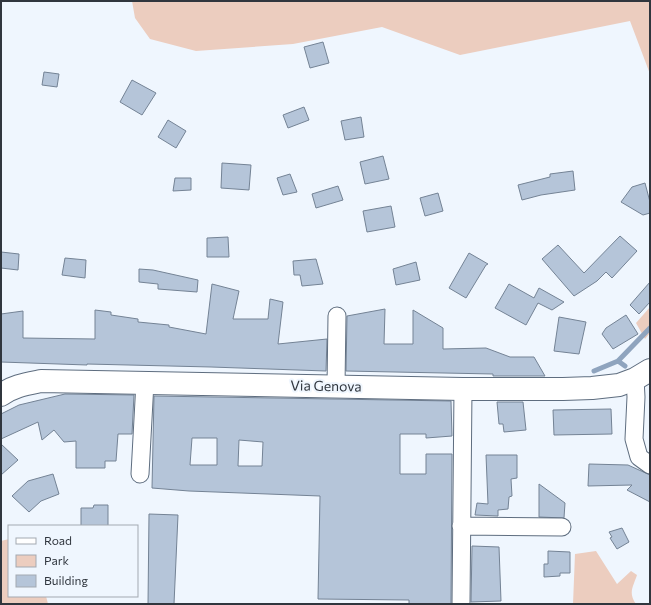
<svg xmlns="http://www.w3.org/2000/svg" width="651" height="605" viewBox="0 0 651 605" font-family="Commissioner,sans-serif">
	<style>
		.green { fill: #eccdbf }
		.lines { fill: none; stroke-linecap: round; stroke-linejoin: round }
		.stream { stroke: #8fa4be; stroke-width: 5 }
		.building { fill: #b5c5d9; stroke: #748395; fill-rule: evenodd }
		.minor-casing { stroke: #5e6d7f; stroke-width: 19 }
		.secondary-casing { stroke: #5e6d7f; stroke-width: 24 }
		.minor { stroke: #fff; stroke-width: 17 }
		.secondary { stroke: #fff; stroke-width: 22 }
		.labels { text-anchor: middle; stroke-width: 4; stroke-linejoin: round; paint-order: stroke }
		.street-label { font-size: 14px; fill: #30363e; stroke: #eff6fe }
	</style>
	<rect width="100%" height="100%" fill="#eff6fe"/>
	<path class="green" d="M132,1H650V74L630,21L460,55L382,27L293,44L196,51L150,39L135,18Z
		M650,307V333L645,339L636,323Z
		M9,539V596H46L48,604H1V541Z
		M596,551L617,584L631,571L637,575C633,587 628,593 636,604H573L575,554Z"/>
	<g class="lines">
		<path class="stream" d="M618,361L625,366
			M594,371L618,361L650,328"/>
	</g>
	<path class="building" d="M323,42L329,63L310,68L304,47Z
		M44,72L59,74L57,87L42,85Z
		M132,80L156,93L142,115L120,102Z
		M304,107L309,120L288,128L283,115Z
		M361,117L364,137L345,140L341,121Z
		M168,120L186,131L176,148L158,137Z
		M383,156L389,179L365,184L360,162Z
		M222,163L251,165L249,190L221,188Z
		M573,171L575,190L541,195L522,200L518,185L550,177V174Z
		M290,174L297,192L283,195L277,178Z
		M175,178H191V190L173,191Z
		M645,183L650,202V213L643,215L621,202L632,187Z
		M338,186L343,200L316,208L312,194Z
		M438,193L443,211L425,216L420,198Z
		M391,206L395,227L367,232L363,211Z
		M620,236L637,251L612,278L606,272L597,281L574,296L542,259L558,245L584,273Z
		M228,237L229,257H207V238Z
		M1,252L19,254L18,270L1,268Z
		M469,253L488,264L486,265L466,298L449,288Z
		M65,258L86,260L85,278L62,275Z
		M316,259L323,284L302,286L300,275H294L293,261Z
		M416,262L420,280L396,285L393,269Z
		M139,269L153,270L198,280L197,292L158,289V284L139,282Z
		M650,282V302L639,314L630,305Z
		M212,284L239,291L233,319H268L270,299L283,302L278,344L327,339L326,371L211,367L87,364V365L1,362V314L23,311V338L95,339V310L111,312V315L138,319V322L169,325V327L206,334Z
		M509,284L534,298L539,288L564,302L552,310L538,303L526,325L495,308Z
		M385,309L384,344H413V310L443,328V349L486,348L510,357H534L545,376H493V374L346,371L347,316Z
		M626,315L638,334L613,349L602,334L606,328Z
		M559,317L586,322L579,354L554,351Z
		M65,394L134,395L132,434H118L116,461H105V468H76V441L64,442L54,430L42,440L38,422L1,439V414L19,405Z
		M154,396L451,401L452,436L426,438V434H400V474H426V454H452L451,604H409V600L318,599L320,496L189,491L152,488ZM192,438H217V465H190ZM239,440L263,442L262,466H238Z
		M497,402H523L526,430L504,432L503,424H499Z
		M611,409L612,434L554,435L553,410Z
		M1,444L18,460L1,475Z
		M486,455H517V478L511,479L512,496L509,497L508,509L498,510V516L475,515L477,503L488,504Z
		M589,464L628,465L650,475V502L627,490L632,485L588,486Z
		M53,474L59,494L41,501L29,512L12,496L28,481Z
		M539,484L565,503L564,518L539,517Z
		M94,505H108V526H81V508H93Z
		M149,514L178,515L174,604H148Z
		M622,528L629,542L617,549L610,538L612,537L609,532Z
		M472,546L499,547L501,601L471,602Z
		M548,551L570,552V573H560V576L544,577V564H548Z"/>
	<g class="lines">
		<g class="minor-casing">
			<path id="minor" d="M635,379L636,397L634,439L639,457L650,465
				M336,386L337,316
				M140,474L145,382
				M461,526L562,527
				M461,604L463,389"/>
		</g>
		<g class="secondary-casing">
			<path id="secondary" d="M1,395C13,386 26,384 41,381L463,389H563L592,388L619,385L635,379L650,370"/>
		</g>
		<use href="#minor" class="minor"/>
		<use href="#secondary" class="secondary"/>
	</g>
	<g class="labels">
		<g class="street-label">
			<text transform="translate(326 386) rotate(1)" y="5">Via Genova</text>
		</g>
	</g>
	<rect width="651" height="605" fill="none" stroke="#30363e" stroke-width="4"/>
	<rect x="8" y="525" width="130" height="72" fill="#eff6fe" stroke="#a3a9b1"/>
	<rect x="16" y="538" width="20" height="6" fill="#ffffff" stroke="#a3a9b1"/>
	<text x="44" y="545" font-size="12" fill="#30363e">Road</text>
	<rect x="16" y="555" width="20" height="12" fill="#eccdbf" stroke="#a3a9b1"/>
	<text x="44" y="565" font-size="12" fill="#30363e">Park</text>
	<rect x="16" y="575" width="20" height="12" fill="#b5c5d9" stroke="#a3a9b1"/>
	<text x="44" y="585" font-size="12" fill="#30363e">Building</text>
</svg>
